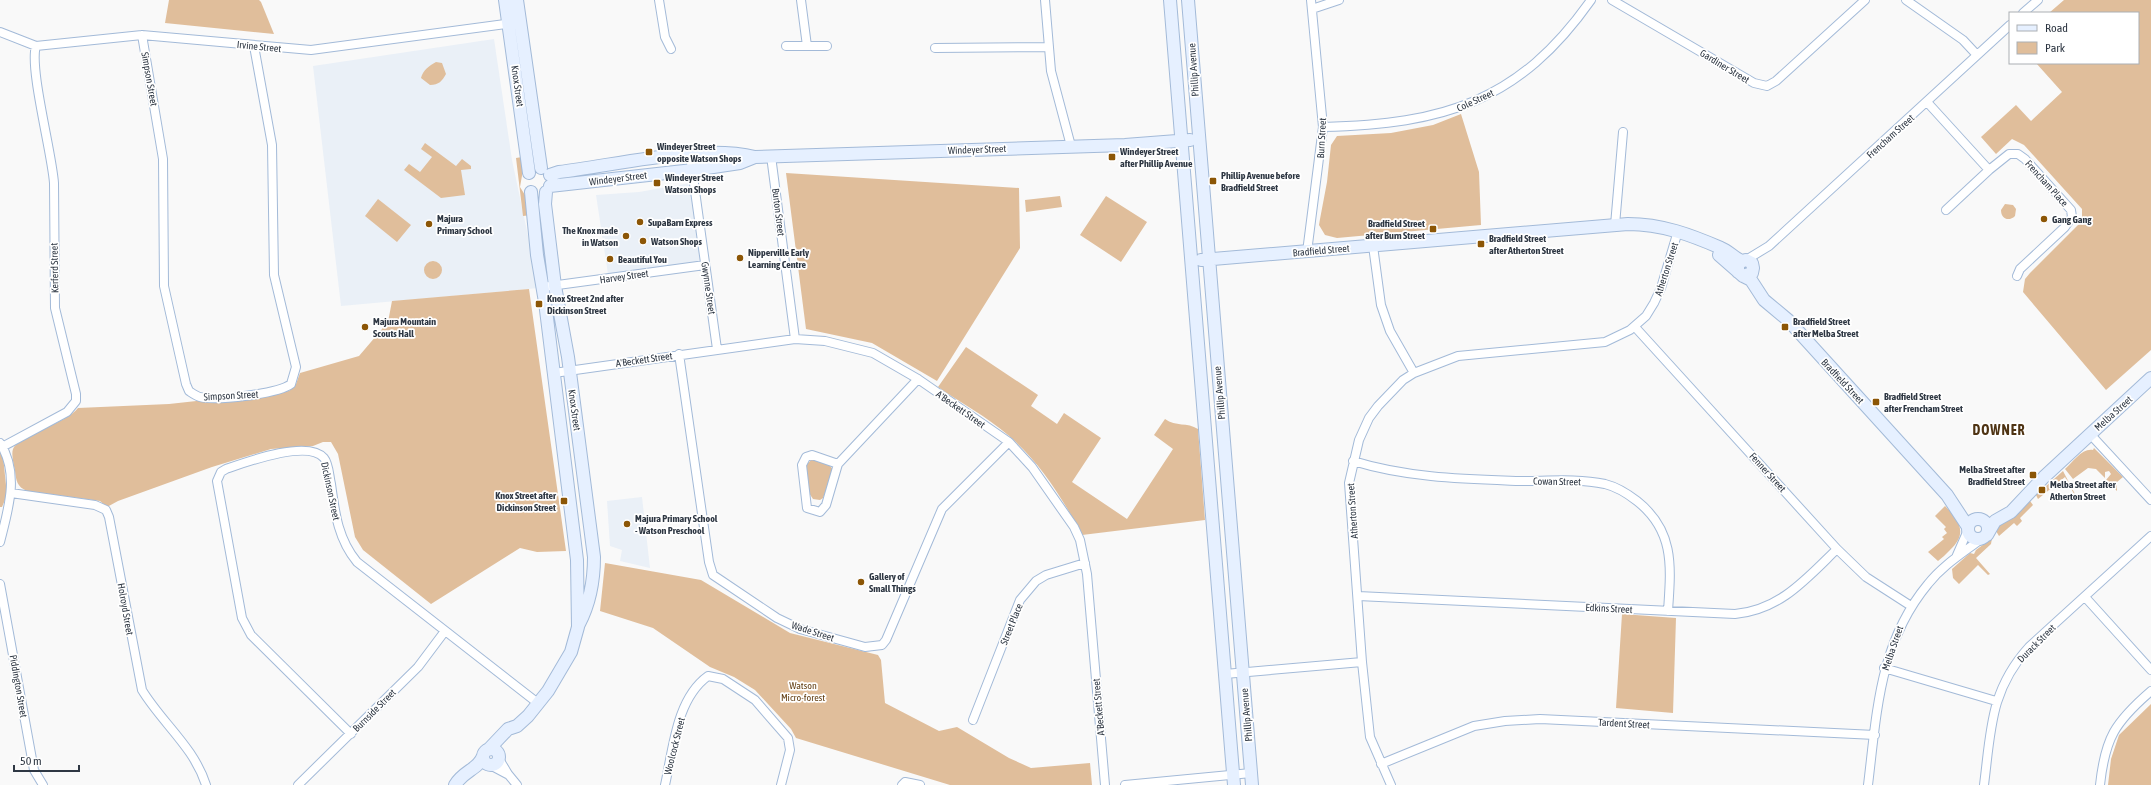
<svg xmlns="http://www.w3.org/2000/svg" width="2151" height="785" viewBox="0 0 2151 785" font-family="'Asap Condensed',sans-serif">
	<style>
		.built { fill: #eaf0f7 }
		.green { fill: #e0be9b }
		.lines { fill: none; stroke-linecap: round; stroke-linejoin: round }
		.street-casing { stroke: #a3bad8; stroke-width: 10 }
		.secondary-casing { stroke: #a3bad8; stroke-width: 14 }
		.street { stroke: #fff; stroke-width: 8 }
		.secondary { stroke: #e6f0ff; stroke-width: 12 }
		.poi-dot { fill: #8c5606; stroke: #fff; stroke-width: 1.5 }
		.labels { text-anchor: middle; stroke-width: 3.5; stroke-linejoin: round; paint-order: stroke }
		.street-label { font-size: 10px; fill: #2e3743; stroke: #fff }
		.poi-label { font-size: 10px; font-weight: bold; fill: #2e3743; stroke: #fff; text-anchor: start }
		.park-label { font-size: 10px; fill: #654116; stroke: #fff }
		.district-label { font-size: 14px; font-weight: bold; letter-spacing: 1px; fill: #4f3414; stroke: #fff }
	</style>
	<rect width="100%" height="100%" fill="#f9f9f9"/>
	<path class="built" d="M494,39L512,160L539,288L341,306L313,66Z
		M690,183L701,263L608,274L596,195L639,192Z
		M642,497L650,568L620,561L622,550L610,546L607,501Z"/>
	<path class="green" d="M169,0H259L261,2L274,34L165,23Z
		M2064,0H2151V350L2106,390L2023,292L2025,279L2030,273L2082,221V209L2024,145L2012,139L1996,154L1981,137L2016,105L2031,121L2062,92L2036,63H2138V13H2049Z
		M436,62L442,63L446,74C442,81 439,85 430,85L421,78C423,70 429,66 436,62Z
		M1461,114L1479,172L1481,225L1337,238L1325,235L1319,225L1320,219L1327,182L1331,145L1337,136L1391,133L1433,125Z
		M425,143L456,166L462,159L471,166V169L461,170L465,195L441,198L404,170L409,164L420,172L432,157L421,149Z
		M522,157L523,170L520,187L528,200L532,215L523,216L516,158Z
		M786,173L1019,188L1020,248L937,381L872,343L806,329Z
		M1060,196L1062,207L1026,212L1025,200Z
		M1106,196L1147,222L1121,262L1080,235Z
		M378,199L411,225L397,242L365,216Z
		M2005,204L2013,205L2016,209L2015,216C2009,222 2001,219 2001,210Z
		M424 270a9 9 0 1 1 18 0a9 9 0 1 1-18 0Z
		M529,289L566,551L537,552L520,548L431,604L363,550L355,537L338,454L331,442H323L313,446L271,449L212,467L118,501L107,507L100,501L27,491C17,487 16,480 15,471C14,465 11,455 13,449C18,436 67,423 78,408L169,404L289,391L296,384L300,373L359,356L388,322L392,301Z
		M966,347L1038,395L1031,406L1057,424L1064,413L1101,438L1072,482L1127,519L1173,449L1154,435L1165,419C1176,427 1187,422 1198,429L1205,520L1082,535C1063,499 1040,462 1008,435C987,417 961,403 938,387Z
		M2094,448L2123,477L2117,482V491L2106,480L2111,474L2109,471L2105,472V478L2096,469L2088,468L2073,479L2065,469C2073,462 2082,448 2093,450Z
		M0,451L3,456L7,495L2,507H0Z
		M812,459L830,466L834,471L823,498L820,500L813,499L809,493L806,467L807,464Z
		M2063,471L2075,494H2074L2065,477L2038,499L2036,495Z
		M2030,501L2033,505L2020,518L2022,521L2017,526L2014,523L1999,536L1996,531L1997,527Z
		M1945,506C1961,522 1967,534 1950,550C1946,554 1942,558 1938,561L1928,552L1944,539L1942,537L1947,533L1944,529L1946,527L1935,516Z
		M1992,538L1991,544L1976,558L1990,574L1988,575L1978,565L1959,584L1953,578L1952,569L1970,553L1974,554L1976,550Z
		M605,563L701,580L790,633L878,655L881,660L885,703L939,731L957,727L1009,758L1031,768L1090,763L1092,785H950L796,738L791,729L755,690L734,677L710,667L653,628L600,611Z
		M1622,614L1676,618L1673,713L1616,708Z
		M2151,704V785H2108L2111,759L2119,735Z"/>
	<g class="lines">
		<g class="street-casing">
			<path id="street" d="M659,0L665,37L671,49
				M801,0L807,46
				M1045,0L1051,71L1071,146
				M1612,0L1754,83L1767,86L1776,81L1865,0
				M1906,0L1963,40L1977,55
				M1312,9L1339,0
				M2023,13L2038,0
				M0,32L36,46L142,35L311,50L513,23
				M142,35L163,159L164,286L186,384L189,391C192,393 196,396 200,397C216,401 278,394 291,384L296,367L274,275L272,145L254,46
				M786,46H827
				M935,48L1049,47
				M1927,102L1989,170L2009,154H2018L2025,159L2071,210L2072,217L2065,227L2020,269L2017,276
				M1323,127C1444,124 1519,102 1591,0
				M690,155L717,349
				M771,156L795,339
				M1946,210L1989,170
				M1615,225L1623,132
				M1373,246L1381,305L1390,331L1414,373
				M1307,252L1323,127L1311,0
				M1746,260L1769,246L2010,25
				M543,287L705,265
				M1635,327L1837,549L1866,577L1911,606
				M679,354L709,562L713,575L777,618L800,629L865,647L882,645L886,640L942,509L1009,442
				M554,373L795,339L825,341L873,353L918,379L1009,442L1032,467L1074,527L1080,540L1087,574L1105,785
				M2090,434L2151,500
				M0,443C20,474 8,510 0,542
				M2,447L67,412L76,401V394L55,308L54,183C52,153 29,68 36,46
				M1353,461C1408,478 1464,479 1520,481C1548,481 1577,478 1605,484C1617,487 1628,494 1637,501C1675,531 1671,567 1668,611
				M838,464L812,455L806,457L802,465L807,508L820,512L826,505L838,464L918,379
				M11,493L95,505L106,510L109,517L142,690C162,723 194,747 206,785
				M1957,555L1968,530
				M0,584L34,770L43,785
				M1358,596L1735,614C1780,610 1806,579 1837,549
				M2085,597L2151,670
				M1884,668L1996,701
				M1225,674L1362,662
				M973,720L1020,600L1036,581L1046,575L1085,563
				M351,734L251,635L242,618L217,481L221,472L226,469C246,462 308,439 324,458C329,464 329,476 331,484C335,513 338,539 357,562L539,704
				M499,759L508,774L517,785
				M1381,764L1474,726L1505,721L1540,719L1875,735
				M492,766L507,774
				M298,785L418,667L445,631
				M665,785C673,750 676,699 708,676L723,679L755,700L788,738L790,750L781,785
				M902,785L905,782L920,785
				M1125,785L1251,773
				M1391,785L1370,737L1362,662L1349,483L1359,440L1369,418L1378,406L1403,380L1414,373L1458,356L1605,342L1630,330L1646,316L1654,303L1661,288L1678,231
				M1868,785C1877,712 1879,643 1928,584C1943,565 1963,553 1981,539
				M1984,785C1991,730 1990,690 2029,647L2151,536
				M2100,785C2105,738 2115,722 2151,691"/>
		</g>
		<g class="secondary-casing">
			<path id="secondary" d="M505,0L529,173
				M517,0L541,168
				M1170,0L1234,785
				M1188,0L1252,785
				M550,175L559,172C617,165 699,144 755,157L1125,145L1190,140
				M550,186L693,170L740,163L755,157
				M546,192L545,204L555,286L568,357L594,557C594,581 590,603 579,624
				M1719,255L1743,276L1752,273L1753,268L1752,263L1746,260L1740,262L1738,266V272
				M1201,260L1628,224C1662,224 1691,235 1721,248C1729,251 1734,258 1742,261
				M1743,276L1751,280L1764,300L1788,320L1947,495L1968,527
				M1968 529a10 10 0 1 1 20 0a10 10 0 1 1-20 0Z
				M1987,535L1995,521L2011,512L2044,477L2151,378
				M483 757a8 8 0 1 1 16 0a8 8 0 1 1-16 0Z
				M488,750L508,729L517,726L528,716L548,691L571,652L578,627L577,560L545,302L537,255L531,192
				M455,785C464,770 478,770 483,756"/>
		</g>
		<use href="#street" class="street"/>
		<use href="#secondary" class="secondary"/>
	</g>
	<g class="poi-dot">
		<rect x="645" y="148" width="8" height="8" rx="2"/>
		<rect x="1108" y="153" width="8" height="8" rx="2"/>
		<rect x="1209" y="177" width="8" height="8" rx="2"/>
		<rect x="653" y="179" width="8" height="8" rx="2"/>
		<circle cx="2044" cy="219" r="4"/>
		<circle cx="640" cy="222" r="4"/>
		<circle cx="429" cy="224" r="4"/>
		<rect x="1429" y="225" width="8" height="8" rx="2"/>
		<circle cx="626" cy="236" r="4"/>
		<circle cx="643" cy="241" r="4"/>
		<rect x="1477" y="240" width="8" height="8" rx="2"/>
		<circle cx="740" cy="258" r="4"/>
		<circle cx="610" cy="259" r="4"/>
		<rect x="535" y="300" width="8" height="8" rx="2"/>
		<circle cx="365" cy="327" r="4"/>
		<rect x="1781" y="323" width="8" height="8" rx="2"/>
		<rect x="1872" y="398" width="8" height="8" rx="2"/>
		<rect x="2029" y="471" width="8" height="8" rx="2"/>
		<rect x="2038" y="486" width="8" height="8" rx="2"/>
		<rect x="560" y="497" width="8" height="8" rx="2"/>
		<circle cx="627" cy="524" r="4"/>
		<circle cx="861" cy="582" r="4"/>
	</g>
	<g class="labels">
		<g class="street-label">
			<text transform="translate(259 46) rotate(6)" y="4">Irvine Street</text>
			<text transform="translate(1725 66) rotate(31)" y="4">Gardiner Street</text>
			<text transform="translate(1193 70) rotate(-94)" y="4">Phillip Avenue</text>
			<text transform="translate(150 79) rotate(80)" y="4">Simpson Street</text>
			<text transform="translate(518 86) rotate(82)" y="4">Knox Street</text>
			<text transform="translate(1475 100) rotate(-25)" y="4">Cole Street</text>
			<text transform="translate(1890 136) rotate(-42)" y="4">Frencham Street</text>
			<text transform="translate(1321 138) rotate(-87)" y="4">Burn Street</text>
			<text transform="translate(977 149) rotate(-2)" y="4">Windeyer Street</text>
			<text transform="translate(618 178) rotate(-7)" y="4">Windeyer Street</text>
			<text transform="translate(2047 183) rotate(48)" y="4">Frencham Place</text>
			<text transform="translate(779 212) rotate(83)" y="4">Burton Street</text>
			<text transform="translate(1321 250) rotate(-5)" y="4">Bradfield Street</text>
			<text transform="translate(54 268) rotate(-91)" y="4">Kerferd Street</text>
			<text transform="translate(1666 269) rotate(-72)" y="4">Atherton Street</text>
			<text transform="translate(624 276) rotate(-8)" y="4">Harvey Street</text>
			<text transform="translate(709 288) rotate(82)" y="4">Gwynne Street</text>
			<text transform="translate(644 359) rotate(-8)" y="4">A'Beckett Street</text>
			<text transform="translate(1843 381) rotate(47)" y="4">Bradfield Street</text>
			<text transform="translate(1219 393) rotate(-95)" y="4">Phillip Avenue</text>
			<text transform="translate(231 395) rotate(-3)" y="4">Simpson Street</text>
			<text transform="translate(961 409) rotate(35)" y="4">A'Beckett Street</text>
			<text transform="translate(575 410) rotate(82)" y="4">Knox Street</text>
			<text transform="translate(2113 413) rotate(-42)" y="4">Melba Street</text>
			<text transform="translate(1768 472) rotate(48)" y="4">Fenner Street</text>
			<text transform="translate(1557 481) rotate(1)" y="4">Cowan Street</text>
			<text transform="translate(331 491) rotate(78)" y="4">Dickinson Street</text>
			<text transform="translate(1352 511) rotate(-94)" y="4">Atherton Street</text>
			<text transform="translate(1609 608) rotate(3)" y="4">Edkins Street</text>
			<text transform="translate(126 609) rotate(80)" y="4">Holroyd Street</text>
			<text transform="translate(1011 624) rotate(-68)" y="4">Street Place</text>
			<text transform="translate(813 631) rotate(18)" y="4">Wade Street</text>
			<text transform="translate(2036 643) rotate(-45)" y="4">Durack Street</text>
			<text transform="translate(1892 648) rotate(-71)" y="4">Melba Street</text>
			<text transform="translate(19 686) rotate(80)" y="4">Piddington Street</text>
			<text transform="translate(1098 707) rotate(-95)" y="4">A'Beckett Street</text>
			<text transform="translate(374 710) rotate(-45)" y="4">Burnside Street</text>
			<text transform="translate(1246 715) rotate(-95)" y="4">Phillip Avenue</text>
			<text transform="translate(1624 723) rotate(3)" y="4">Tardent Street</text>
			<text transform="translate(674 746) rotate(-76)" y="4">Woolcock Street</text>
		</g>
		<g class="poi-label">
			<text x="657" y="150">Windeyer Street<tspan x="657" dy="12">opposite Watson Shops</tspan></text>
			<text x="1120" y="155">Windeyer Street<tspan x="1120" dy="12">after Phillip Avenue</tspan></text>
			<text x="1221" y="179">Phillip Avenue before<tspan x="1221" dy="12">Bradfield Street</tspan></text>
			<text x="665" y="181">Windeyer Street<tspan x="665" dy="12">Watson Shops</tspan></text>
			<text x="437" y="222">Majura<tspan x="437" dy="12">Primary School</tspan></text>
			<text x="2052" y="223">Gang Gang</text>
			<text x="648" y="226">SupaBarn Express</text>
			<text x="1425" y="227" text-anchor="end">Bradfield Street<tspan x="1425" dy="12">after Burn Street</tspan></text>
			<text x="618" y="234" text-anchor="end">The Knox made<tspan x="618" dy="12">in Watson</tspan></text>
			<text x="1489" y="242">Bradfield Street<tspan x="1489" dy="12">after Atherton Street</tspan></text>
			<text x="651" y="245">Watson Shops</text>
			<text x="748" y="256">Nipperville Early<tspan x="748" dy="12">Learning Centre</tspan></text>
			<text x="618" y="263">Beautiful You</text>
			<text x="547" y="302">Knox Street 2nd after<tspan x="547" dy="12">Dickinson Street</tspan></text>
			<text x="373" y="325">Majura Mountain<tspan x="373" dy="12">Scouts Hall</tspan></text>
			<text x="1793" y="325">Bradfield Street<tspan x="1793" dy="12">after Melba Street</tspan></text>
			<text x="1884" y="400">Bradfield Street<tspan x="1884" dy="12">after Frencham Street</tspan></text>
			<text x="2025" y="473" text-anchor="end">Melba Street after<tspan x="2025" dy="12">Bradfield Street</tspan></text>
			<text x="2050" y="488">Melba Street after<tspan x="2050" dy="12">Atherton Street</tspan></text>
			<text x="556" y="499" text-anchor="end">Knox Street after<tspan x="556" dy="12">Dickinson Street</tspan></text>
			<text x="635" y="522">Majura Primary School<tspan x="635" dy="12">- Watson Preschool</tspan></text>
			<text x="869" y="580">Gallery of<tspan x="869" dy="12">Small Things</tspan></text>
		</g>
		<g class="park-label">
			<text x="803" y="689">Watson<tspan x="803" dy="12">Micro-forest</tspan></text>
		</g>
		<g class="district-label">
			<text x="1999" y="435">DOWNER</text>
		</g>
	</g>
	<rect x="2009" y="12" width="130" height="52" fill="#ffffff" stroke="#abafb4"/>
	<rect x="2017" y="25" width="20" height="6" fill="#e6f0ff" stroke="#abafb4"/>
	<text x="2045" y="32" font-size="12" fill="#2e3743">Road</text>
	<rect x="2017" y="42" width="20" height="12" fill="#e0be9b" stroke="#abafb4"/>
	<text x="2045" y="52" font-size="12" fill="#2e3743">Park</text>
	<path d="M14 765v6h65v-6" fill="none" stroke="#2e3743" stroke-width="2"/>
	<text x="20" y="765" font-size="12" fill="#2e3743" stroke="#ffffff" stroke-width="3" paint-order="stroke">50 m</text>
</svg>
